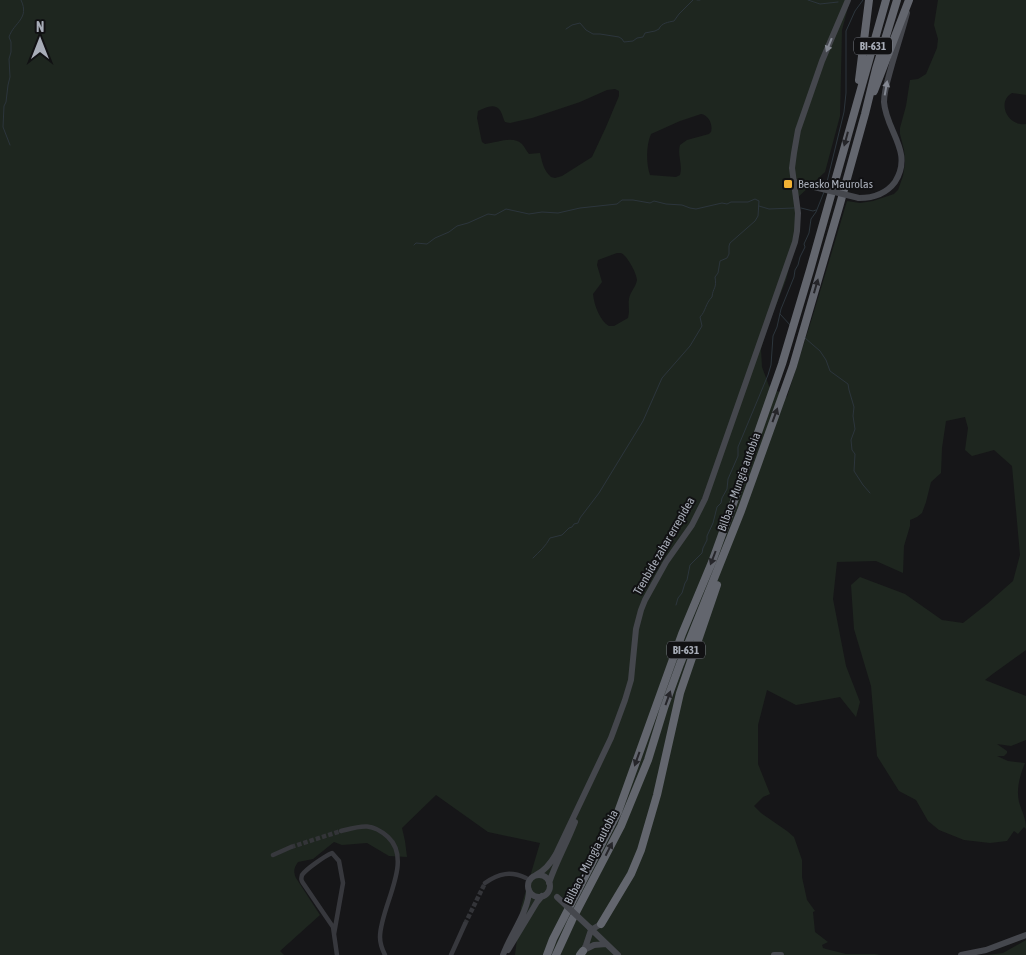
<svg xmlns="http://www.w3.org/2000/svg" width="1026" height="955" viewBox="0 0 1026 955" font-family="'Asap Condensed',sans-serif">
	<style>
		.green { fill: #1e261f; fill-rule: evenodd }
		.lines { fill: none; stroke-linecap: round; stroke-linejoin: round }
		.stream { stroke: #2c353c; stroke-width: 1 }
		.street-tunnel { stroke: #333438; stroke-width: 4.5; stroke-dasharray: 4.5 2; stroke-linecap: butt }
		.street { stroke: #37383d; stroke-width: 4.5 }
		.secondary { stroke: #45474d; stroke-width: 6 }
		.highway { stroke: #63666e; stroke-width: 8 }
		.secondary-bridge { stroke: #45474d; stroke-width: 6 }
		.oneway { fill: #858993 }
		.oneway2 { fill: #26262a }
		.poi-dot { fill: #f2b134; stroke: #111113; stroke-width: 2 }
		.labels { text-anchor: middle; stroke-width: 4; stroke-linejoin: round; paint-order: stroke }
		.shield { fill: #111113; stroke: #7b7e86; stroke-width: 1 }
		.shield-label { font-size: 11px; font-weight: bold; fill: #a8adb8 }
		.poi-label { font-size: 12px; fill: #a8adb8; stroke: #111113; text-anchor: start }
		.street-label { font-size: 12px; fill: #a8adb8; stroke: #111113 }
	</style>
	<rect width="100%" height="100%" fill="#161618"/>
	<path class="green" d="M0,0H850L842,30L840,116L825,172L795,200L800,223L786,280L768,326L761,349L762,367L769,386L787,397L813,315L847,201L860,203L873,201L894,194L898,190L903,176L905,163L904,150L900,134V128L906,106L910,80L918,79L926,74L937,48L938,39L934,25L938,0H1026V95L1012,93C996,102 1008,127 1026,124V650L994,673L985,680L1026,696V740L1011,746L997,744L1007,751V753L1004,756H997L1008,761L1025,763C1020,775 1016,789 1019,802C1022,812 1026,818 1026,829L1024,827L1018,834L1014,831L1007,841L990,843L964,840L939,830L928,821L916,800L899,791L877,756L871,686L854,629L851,585L860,577L905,594L942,620L963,623L987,604L1013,581L1020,555L1012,466L994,450L972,456L965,450L968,428L965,417L946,421L942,448L941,473L931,482L926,502L922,513L917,517L910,520V526L904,546L903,573L876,561L837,562L833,599L846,666L860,702L856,717L840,697L796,705L767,690L758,725V764L770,794L763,797L754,806L761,813L787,831L794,837L802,860V877L807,900L815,911L813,912L815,932L828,942L822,945L823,948L826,949L846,954H875L881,955H515L521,907L540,843L488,832L436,795L402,828L405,841L407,857L389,856L367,843L342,845L334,842L313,859L298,862C294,868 293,871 296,878L320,915L280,951L284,955H0ZM615,89L619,91V96L606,127L592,157L562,176L555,178L551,177C544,171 542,162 540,153L529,154C526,151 525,147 522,144C513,135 496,143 485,144L482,142L481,138L477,118L478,111C484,108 494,103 499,109C502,112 503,118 505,122L510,123L532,118L580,102L607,90ZM701,114C709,115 713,125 711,132L709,134L687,140L680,145C677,155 683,165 680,175L676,177L650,175C646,164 646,145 651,134L680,121ZM617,253C618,253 620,253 621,253C627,255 637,274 637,280C636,287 630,292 629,299C628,305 630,311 628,318L614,326H609C600,321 594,305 593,294L602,282L597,265L598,260Z
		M1026,940V955H987L1003,953Z"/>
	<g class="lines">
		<path class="stream" d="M697,0H700
			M808,0L820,4L838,2
			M566,29L572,25L580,23L586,30L593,34H600L619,37L622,39L624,42L633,41L637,38L643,37L645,33L655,31L659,29C661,23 669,22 674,21L679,14L693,0
			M10,145L3,127L4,106L6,102L8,85L10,77L9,59L11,52V42L9,37C14,22 30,19 21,0
			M826,186L844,112L846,93V31L855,11L863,0
			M759,206L769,209L794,208
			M801,208L813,211L816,210
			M414,245L416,243L427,244L435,238L449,232L457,226L468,223L488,214L495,215L506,209L529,214L542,212L558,213L580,208L617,204L622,200H633L650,203L654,201L666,204L682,205L690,208L696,209L722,203L727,204L731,202H748L755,199L759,201L758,216L755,221L730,243L729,246V254L727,258L720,261L718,273L715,277C717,289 713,287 712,297C705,304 706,311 700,317L702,326L690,346L662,378L643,421L599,493L580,518L578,523L574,524L572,527L569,528L562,535L550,538C546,546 539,552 533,558
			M780,314L791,326
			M805,338L820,351L826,360L830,371L848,384L849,390L854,407L853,416L855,429L851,440L852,450L855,454L854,471L863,485L870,493
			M676,605L678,598L682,593L685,583L687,580L690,565L702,553L703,548L707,540V536L713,523L717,507L721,503L722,498L727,489L728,479L738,456V447L768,375L771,365L773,336L777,327L781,309L794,277L795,270L798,265L800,257L805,247L804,244L809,233L811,219L816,212L824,192"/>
		<path class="street-tunnel" d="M291,847L341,831
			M465,924L485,883"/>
		<path class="street" d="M341,831C361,826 371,822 388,837C414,861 380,907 380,937C380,943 382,949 385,955
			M273,855L291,847
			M485,883C499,873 511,871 526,878
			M334,934L343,883L339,861L332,853C325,856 306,869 302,875C301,879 301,880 303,883L333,927L337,955
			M451,955L465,924"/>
		<path class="secondary" d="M859,198C874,198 886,194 895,182C914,152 886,131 884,102C884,91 888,79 891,68C896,50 902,32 907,13
			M536,875C546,870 551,863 556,854L611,738L625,700L631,680L636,629L641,610L645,600L666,562L692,525L705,499L795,242L797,231L798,213L792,168L794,153L798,130L822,61L848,0
			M528 886a11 11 0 1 1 22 0a11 11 0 1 1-22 0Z
			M549,883C556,862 567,843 575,822
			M590,928L618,955
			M508,950L537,902L542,896
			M584,950L594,945L606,944
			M583,951L586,945L591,930L601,924
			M503,955C510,935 529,911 529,890
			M774,955H781
			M961,955L986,950L1026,935"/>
		<path class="highway" d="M859,80L869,0
			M874,91L909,0
			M601,924L631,874L641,850L657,795L680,693L717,585
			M547,955L553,939L618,812L682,634L712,562L732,507L782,364L810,270L886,0
			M556,955L572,920L621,826L648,760L664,708L680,664L741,511L793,366L840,204L865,114L876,69L897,0
			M580,955L583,951"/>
		<path class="secondary-bridge" d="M794,182L859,198
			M557,897L590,928"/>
	</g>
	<defs><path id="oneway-solid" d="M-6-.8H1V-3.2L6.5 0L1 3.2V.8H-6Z" transform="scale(1.25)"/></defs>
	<g class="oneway">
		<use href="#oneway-solid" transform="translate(829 45) rotate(112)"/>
		<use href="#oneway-solid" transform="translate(886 88) rotate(-80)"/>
	</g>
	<g class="oneway2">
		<use href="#oneway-solid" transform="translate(846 139) rotate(105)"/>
		<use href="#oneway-solid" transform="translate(816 286) rotate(-74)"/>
		<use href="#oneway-solid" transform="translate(775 415) rotate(-70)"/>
		<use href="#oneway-solid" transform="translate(713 558) rotate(111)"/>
		<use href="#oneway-solid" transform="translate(668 698) rotate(-70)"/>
		<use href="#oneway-solid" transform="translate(637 759) rotate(110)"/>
		<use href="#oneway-solid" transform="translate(609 849) rotate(-63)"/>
	</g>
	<rect class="poi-dot" x="783" y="179" width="10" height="10" rx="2.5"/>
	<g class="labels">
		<g class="shield">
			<rect x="854" y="37.5" width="38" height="17" rx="4"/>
			<rect x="667" y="641.5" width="38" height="17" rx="4"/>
		</g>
		<g class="shield-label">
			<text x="873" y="50">BI-631</text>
			<text x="686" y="654">BI-631</text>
		</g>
		<g class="poi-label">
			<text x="798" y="188">Beasko Maurolas</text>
		</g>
		<g class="street-label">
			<text transform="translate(739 482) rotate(-70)" y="4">Bilbao - Mungia autobia</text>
			<text transform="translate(664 546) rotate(-60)" y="4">Trenbide zahar errepidea</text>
			<text transform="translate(591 857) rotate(-63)" y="4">Bilbao - Mungia autobia</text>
		</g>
	</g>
	<g transform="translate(40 40)" stroke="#111113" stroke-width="4" paint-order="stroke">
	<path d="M0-4L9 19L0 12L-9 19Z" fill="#a8adb8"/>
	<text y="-8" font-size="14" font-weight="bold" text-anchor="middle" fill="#a8adb8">N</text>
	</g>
</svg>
